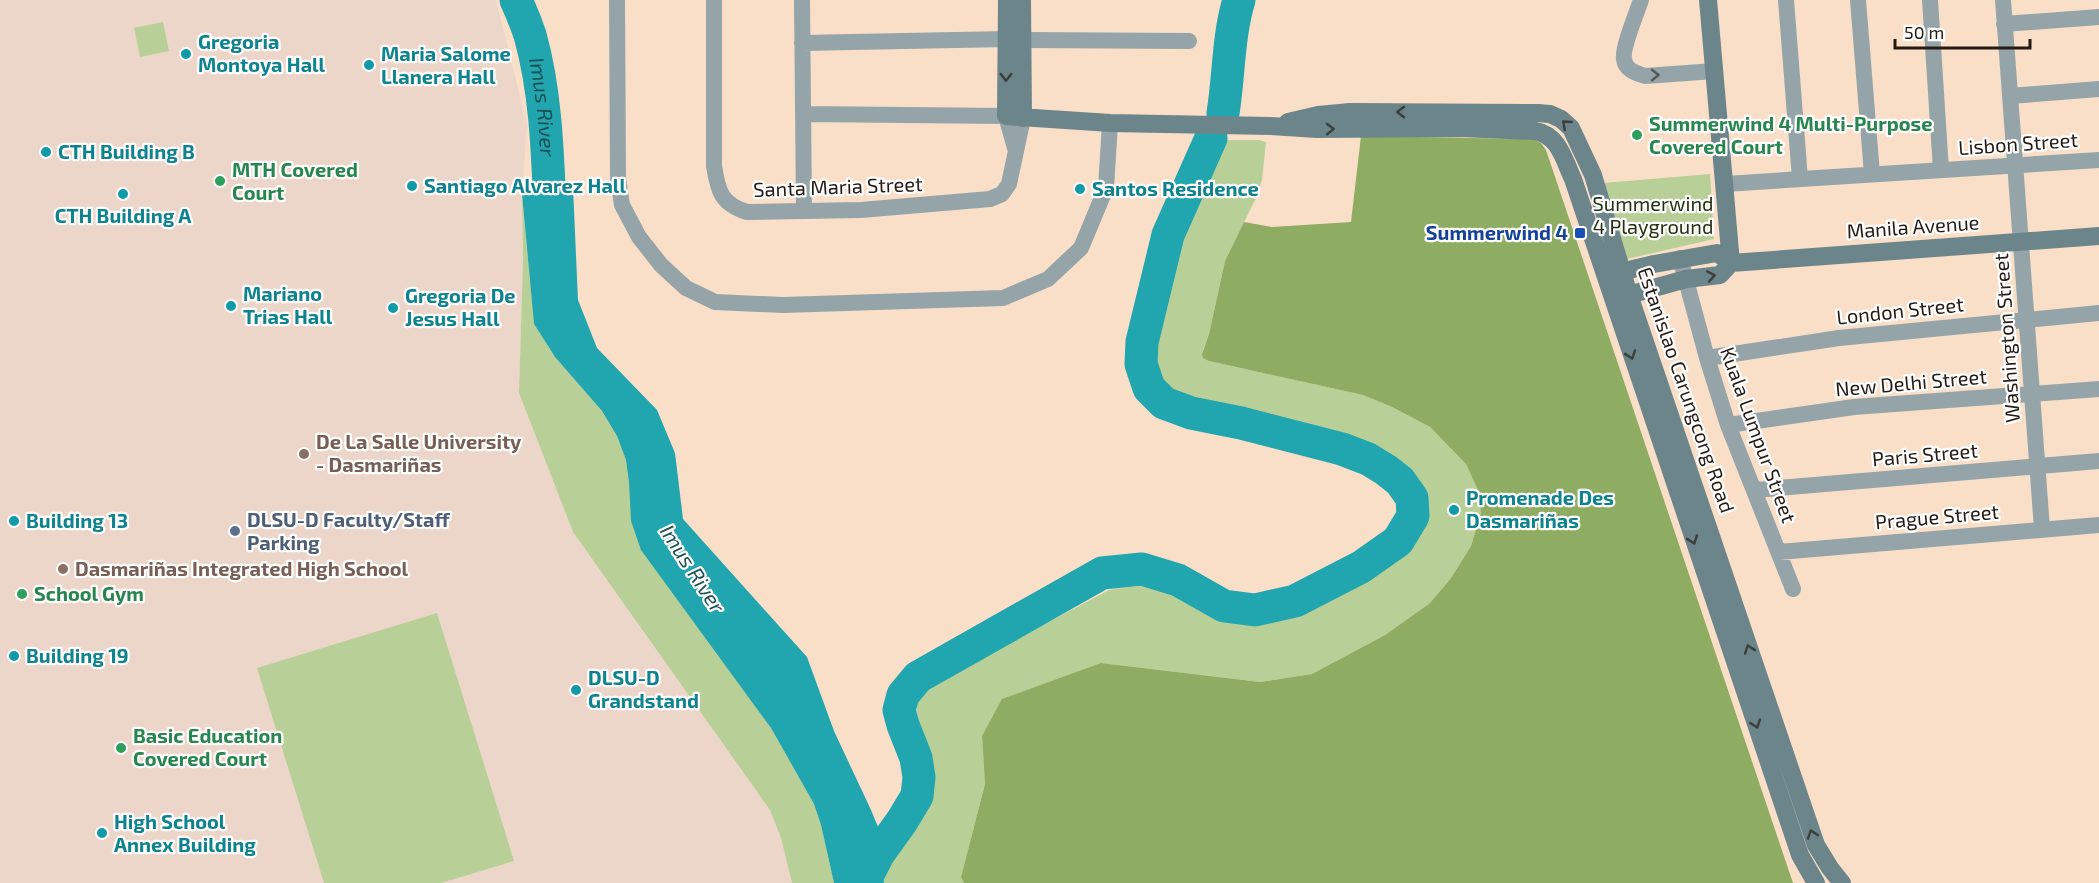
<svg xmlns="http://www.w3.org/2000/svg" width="2099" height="883" viewBox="0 0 2099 883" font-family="'Exo 2',sans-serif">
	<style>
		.education { fill: #ecd5c9 }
		.green { fill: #b8d098 }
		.forest { fill: #8fad62 }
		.water { fill: #21a5ae }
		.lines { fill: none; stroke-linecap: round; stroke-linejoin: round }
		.river { stroke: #21a5ae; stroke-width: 33 }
		.street { stroke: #94a4a8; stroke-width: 16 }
		.secondary { stroke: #6c858a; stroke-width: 18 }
		.oneway { stroke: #565856 }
		.oneway2 { stroke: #3d3f3c }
		.culture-dot { fill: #0f9aa8; stroke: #fff; stroke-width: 2 }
		.leisure-dot { fill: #2e9e5b; stroke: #fff; stroke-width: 2 }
		.transit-dot { fill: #1a4fb4; stroke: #fff; stroke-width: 2 }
		.education-dot { fill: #8d6e63; stroke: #fff; stroke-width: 2 }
		.service-dot { fill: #5c6f8a; stroke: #fff; stroke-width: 2 }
		.labels { text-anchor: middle; stroke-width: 4.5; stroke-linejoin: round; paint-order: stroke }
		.culture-label { font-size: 20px; font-weight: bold; fill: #0d838f; stroke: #fff; text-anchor: start }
		.leisure-label { font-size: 20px; font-weight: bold; fill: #27864d; stroke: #fff; text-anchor: start }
		.street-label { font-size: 20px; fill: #241a12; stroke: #fff }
		.park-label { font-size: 20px; fill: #232f0f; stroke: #fff }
		.transit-label { font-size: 20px; font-weight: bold; fill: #164399; stroke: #fff; text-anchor: end }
		.education-label { font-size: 20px; font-weight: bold; fill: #785e54; stroke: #fff; text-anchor: start }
		.service-label { font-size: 20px; font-weight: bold; fill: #4e5e75; stroke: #fff; text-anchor: start }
		.water-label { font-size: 21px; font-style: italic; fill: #1c5054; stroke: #fff }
	</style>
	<rect width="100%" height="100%" fill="#fadfc8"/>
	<path class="education" d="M0,0H496L527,124L522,194L523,259L519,393L573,532L770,810L781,838L792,883H0Z"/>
	<path class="green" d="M163,22L169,51L140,57L134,28Z
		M1226,140H1259L1266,142L1262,180L1257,196L1225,261L1209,334L1202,353L1209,361L1363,395L1392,407L1430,427L1466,464L1478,489L1481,513L1471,546L1451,578L1430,603L1385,635L1312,674L1260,682L1101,663L982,736L985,784L961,877L964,883H884C880,856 923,820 931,793C944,754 915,736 916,699L929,686L1109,590C1130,587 1153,582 1174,592C1191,600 1205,614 1223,619C1267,631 1355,591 1390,565C1400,557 1408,547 1415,536C1432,506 1435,502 1411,475C1379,438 1294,422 1246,412C1222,406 1172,404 1159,381C1157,376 1153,368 1153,363C1151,347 1159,328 1162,312C1168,288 1172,262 1180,238C1183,227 1190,215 1195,204C1205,183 1215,161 1226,140Z
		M1710,174L1714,239L1627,259L1603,183Z
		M522,194L534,324L555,357L602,411L617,436L626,460L630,482L631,521L771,728L814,804L821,825L834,883H792L781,838L770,810L573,532L519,393L523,259Z
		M437,613L514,861L441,883H324L257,668Z"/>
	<path class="forest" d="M1361,136L1533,139L1541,143L1546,150L1793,883H964L961,877L985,784L982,736L1002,699L1101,663L1260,682L1312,674L1385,635L1430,603L1451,578L1471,546L1481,513L1478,490L1466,464L1430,427L1392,407L1363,395L1209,361L1203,358L1202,354L1209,334L1225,261L1244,222L1272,227L1351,222Z"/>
	<path class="water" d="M573,188L578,300L597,348L657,410L675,453L683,519L807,657L834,731L871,810L891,858L883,876L884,883H834L821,825L814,804L771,728L641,550L631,521L629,482L626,460L617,436L602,411L555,357L534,324L522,194Z"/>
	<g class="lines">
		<g class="river">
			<path id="s1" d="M516,0C521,11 526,23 530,35C548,99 548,170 551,237"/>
			<path d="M1223,113C1229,76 1228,36 1239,0"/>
			<path d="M864,882L879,853L902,821L917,796L919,777L916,758L903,725L899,710L903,695L918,677L1102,573L1142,569L1178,580L1224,606L1255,610L1295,601L1361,567L1398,541L1413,516L1412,498L1400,481L1386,470L1368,459L1342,449L1241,423L1191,413L1164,403L1149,388L1141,364L1142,342L1168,235L1211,138"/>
		</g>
		<path class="street" d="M617,0L618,178L622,205L639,237L661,265L686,288L715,302L783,305L1003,298L1048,279L1081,248L1106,188L1110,123
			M714,0V166C718,191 721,204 747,212L861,210L990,199L1002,194L1009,184L1023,118
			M802,0L804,210
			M1641,0C1637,12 1622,48 1624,59C1625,70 1636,73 1645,76L1715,71
			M1786,0L1800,179
			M1858,0L1872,174
			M1930,0L1941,170
			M2003,0L2042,529
			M2004,24L2099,17
			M1023,40L1189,41
			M802,43L1007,39
			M2010,96L2099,89
			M804,114L1006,116L1015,148
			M1725,184L2099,160
			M1680,258L1707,358L1728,425L1793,589
			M1707,358L1839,338L2099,313
			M1728,425L1854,407L2099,389
			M1755,490L2099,461
			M1779,552L2099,525"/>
		<path class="secondary" d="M1007,0L1006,116L1110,123L1271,126L1317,129L1460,128L1535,131C1559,135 1564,160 1573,179L1800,855L1816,883
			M1022,0L1023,118
			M1708,0L1731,263
			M1288,122L1318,115L1350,112L1538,113L1550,114L1561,119L1571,128L1593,175L1629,295L1816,845L1830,868L1842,883
			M1612,274L1654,264L1717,253L1731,263L2099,236
			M1618,298L1686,279L1720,275L1731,263"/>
	</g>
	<defs><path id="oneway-chevron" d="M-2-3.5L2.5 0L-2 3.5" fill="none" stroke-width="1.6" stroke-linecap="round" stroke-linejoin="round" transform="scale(1.5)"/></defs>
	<use class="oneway" href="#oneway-chevron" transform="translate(1655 75) rotate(-1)"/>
	<g class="oneway2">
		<use href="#oneway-chevron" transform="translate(1006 77) rotate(91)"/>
		<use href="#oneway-chevron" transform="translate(1401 112) rotate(-180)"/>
		<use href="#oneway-chevron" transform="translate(1566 124) rotate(-139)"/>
		<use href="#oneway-chevron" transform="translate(1330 129) rotate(-1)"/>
		<use href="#oneway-chevron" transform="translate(1711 276) rotate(-10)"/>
		<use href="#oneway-chevron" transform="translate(1631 355) rotate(71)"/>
		<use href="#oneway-chevron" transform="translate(1693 540) rotate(71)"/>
		<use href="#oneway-chevron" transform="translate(1749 649) rotate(-109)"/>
		<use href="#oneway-chevron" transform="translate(1756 724) rotate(71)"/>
		<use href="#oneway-chevron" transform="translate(1812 834) rotate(-109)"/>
	</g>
	<g class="culture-dot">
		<circle cx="186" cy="54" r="6"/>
		<circle cx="369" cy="65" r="6"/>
		<circle cx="46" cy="152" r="6"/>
		<circle cx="412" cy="186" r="6"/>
		<circle cx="1080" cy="189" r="6"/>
		<circle cx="123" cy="194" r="6"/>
		<circle cx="231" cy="306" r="6"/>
		<circle cx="393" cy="308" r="6"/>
		<circle cx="1454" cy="510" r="6"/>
		<circle cx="14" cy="521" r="6"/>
		<circle cx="14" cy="656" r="6"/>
		<circle cx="576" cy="690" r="6"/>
		<circle cx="102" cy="833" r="6"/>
	</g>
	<g class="leisure-dot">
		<circle cx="1637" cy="135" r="6"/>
		<circle cx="220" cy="181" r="6"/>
		<circle cx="22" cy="594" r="6"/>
		<circle cx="121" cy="748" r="6"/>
	</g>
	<rect class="transit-dot" x="1574" y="227" width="12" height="12" rx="3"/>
	<g class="education-dot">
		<circle cx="304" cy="454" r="6"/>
		<circle cx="63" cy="569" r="6"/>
	</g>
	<circle class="service-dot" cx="235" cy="531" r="6"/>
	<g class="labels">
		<g class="culture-label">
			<text x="198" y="49">Gregoria<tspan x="198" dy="23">Montoya Hall</tspan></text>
			<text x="381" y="61">Maria Salome<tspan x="381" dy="23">Llanera Hall</tspan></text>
			<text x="58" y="159">CTH Building B</text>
			<text x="424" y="193">Santiago Alvarez Hall</text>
			<text x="1092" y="196">Santos Residence</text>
			<text x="123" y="223" text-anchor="middle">CTH Building A</text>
			<text x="243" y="301">Mariano<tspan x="243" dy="23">Trias Hall</tspan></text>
			<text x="405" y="303">Gregoria De<tspan x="405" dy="23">Jesus Hall</tspan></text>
			<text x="1466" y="505">Promenade Des<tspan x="1466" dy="23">Dasmariñas</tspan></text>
			<text x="26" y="528">Building 13</text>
			<text x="26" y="663">Building 19</text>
			<text x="588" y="685">DLSU-D<tspan x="588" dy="23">Grandstand</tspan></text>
			<text x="114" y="829">High School<tspan x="114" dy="23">Annex Building</tspan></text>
		</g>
		<g class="leisure-label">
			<text x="1649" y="131">Summerwind 4 Multi-Purpose<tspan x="1649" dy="23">Covered Court</tspan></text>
			<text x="232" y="177">MTH Covered<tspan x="232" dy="23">Court</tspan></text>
			<text x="34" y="601">School Gym</text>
			<text x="133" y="743">Basic Education<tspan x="133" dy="23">Covered Court</tspan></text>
		</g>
		<g class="street-label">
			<text transform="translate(2018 144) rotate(-4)" y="7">Lisbon Street</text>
			<text transform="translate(838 187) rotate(-2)" y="7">Santa Maria Street</text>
			<text transform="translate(1913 227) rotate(-4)" y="7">Manila Avenue</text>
			<text transform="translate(1900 311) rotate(-6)" y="7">London Street</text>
			<text transform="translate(2007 338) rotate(-94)" y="7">Washington Street</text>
			<text transform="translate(1911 383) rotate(-5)" y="7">New Delhi Street</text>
			<text transform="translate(1686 390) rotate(71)" y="7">Estanislao Carungcong Road</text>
			<text transform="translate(1758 435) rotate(70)" y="7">Kuala Lumpur Street</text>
			<text transform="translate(1925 455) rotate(-5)" y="7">Paris Street</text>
			<text transform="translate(1937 517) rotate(-5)" y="7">Prague Street</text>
		</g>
		<g class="park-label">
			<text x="1653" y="211">Summerwind<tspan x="1653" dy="23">4 Playground</tspan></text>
		</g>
		<g class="transit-label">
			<text x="1568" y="240">Summerwind 4</text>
		</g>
		<g class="education-label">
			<text x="316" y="449">De La Salle University<tspan x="316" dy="23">- Dasmariñas</tspan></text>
			<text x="75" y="576">Dasmariñas Integrated High School</text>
		</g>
		<g class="service-label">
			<text x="247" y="527">DLSU-D Faculty/Staff<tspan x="247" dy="23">Parking</tspan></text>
		</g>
		<g class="water-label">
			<text dy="7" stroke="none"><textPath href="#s1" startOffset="111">Imus River</textPath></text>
			<text transform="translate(692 569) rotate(57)" y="7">Imus River</text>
		</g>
	</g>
	<path d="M1895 39v9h135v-9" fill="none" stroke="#241a12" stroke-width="3"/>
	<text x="1904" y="39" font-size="18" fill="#241a12" stroke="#ffffff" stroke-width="4.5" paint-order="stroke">50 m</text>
</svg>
